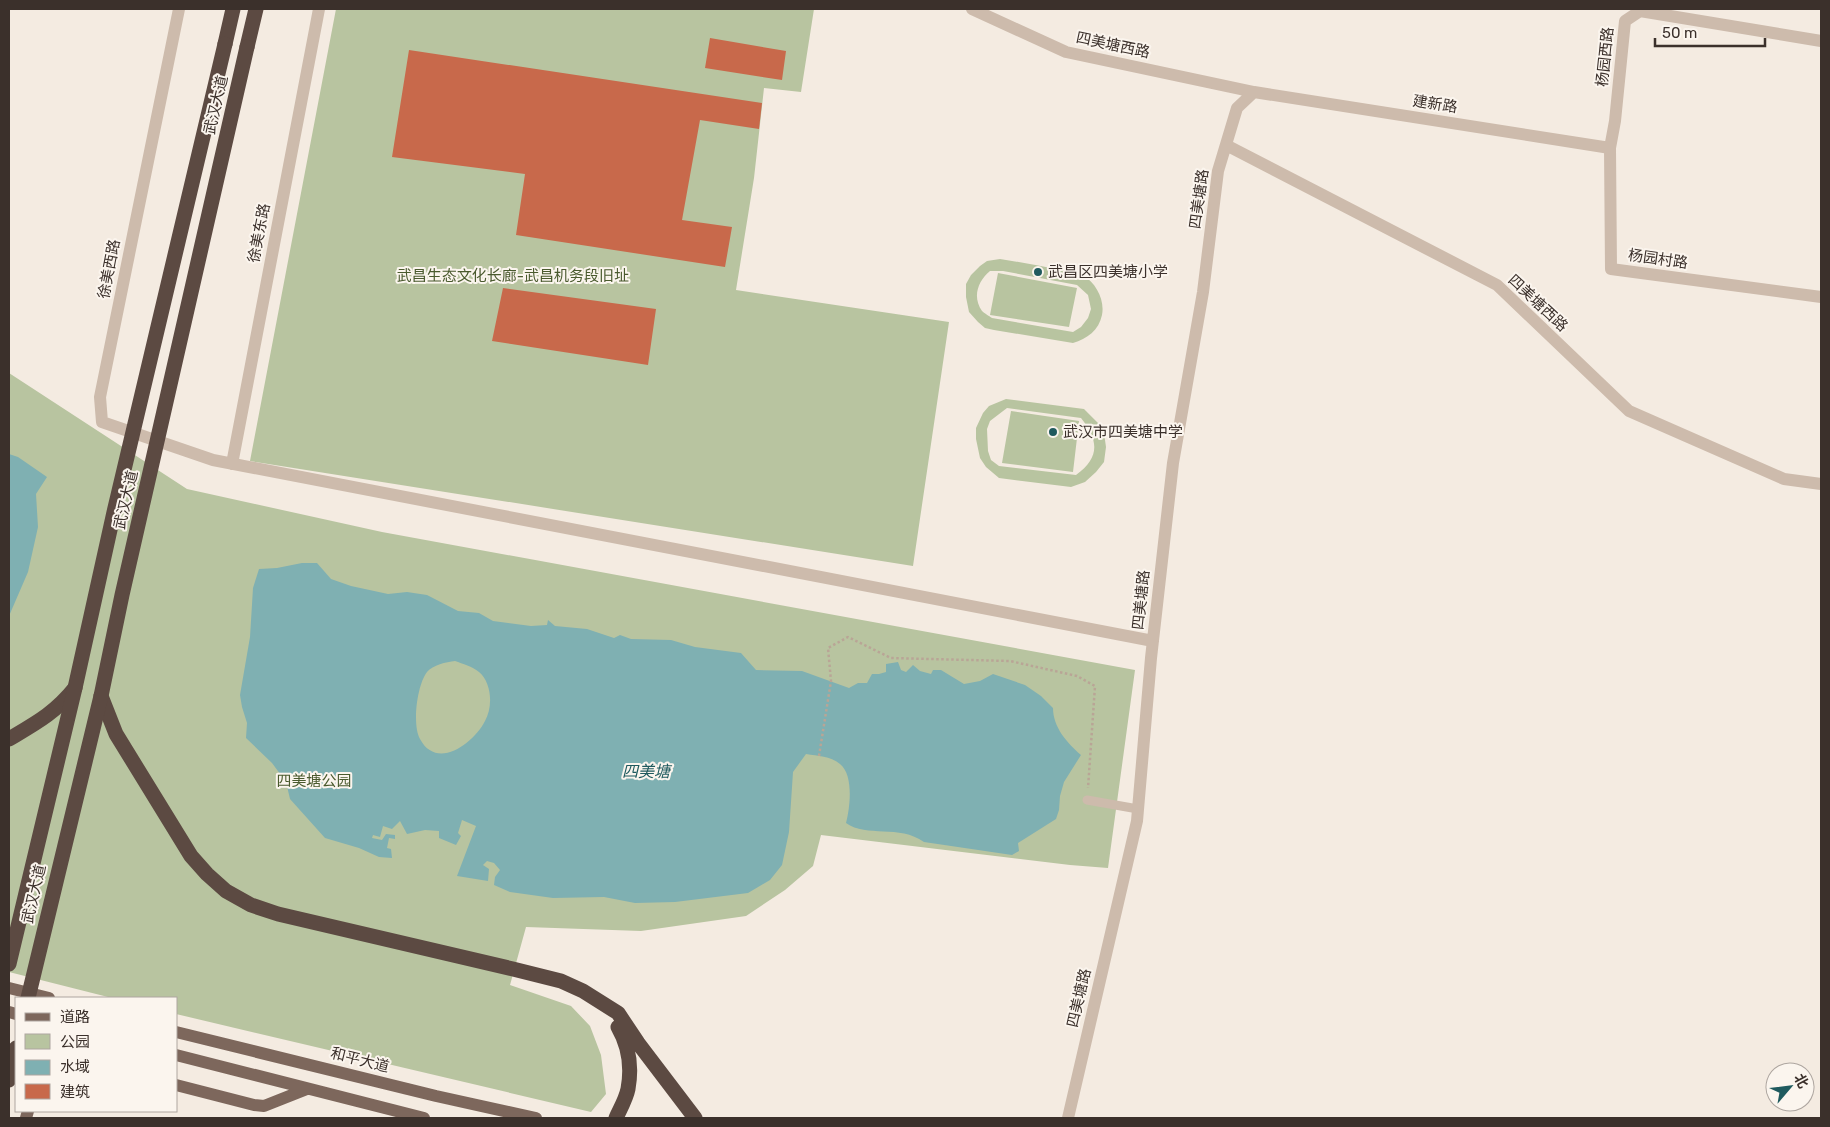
<svg xmlns="http://www.w3.org/2000/svg" width="1830" height="1127" viewBox="0 0 1830 1127" font-family="Rubik,'Noto Sans SC',sans-serif">
	<style>
		.green { fill: #b8c4a0; fill-rule: evenodd }
		.water { fill: #7fb0b2; fill-rule: evenodd }
		.building { fill: #c8694b }
		.lines { fill: none; stroke-linecap: round; stroke-linejoin: round }
		.path { stroke: #b9a596; stroke-width: 2.5; stroke-dasharray: 2.5 2.5; stroke-linecap: butt }
		.lane { stroke: #cdbbac; stroke-width: 9 }
		.street { stroke: #cdbbac; stroke-width: 12 }
		.primary { stroke: #7d675c; stroke-width: 12 }
		.highway { stroke: #5c4a42; stroke-width: 15 }
		.highway-bridge { stroke: #5c4a42; stroke-width: 15 }
		.poi-dot { fill: #1f5a5e; stroke: #fbf5ee; stroke-width: 2 }
		.labels { text-anchor: middle; stroke-width: 4; stroke-linejoin: round; paint-order: stroke }
		.street-label { font-size: 15px; fill: #3b302b; stroke: #fbf5ee }
		.poi-label { font-size: 15px; fill: #3b302b; stroke: #fbf5ee; text-anchor: start }
		.park-label { font-size: 15px; fill: #4a5a2e; stroke: #fbf5ee }
		.water-label { font-size: 16px; font-style: italic; fill: #1f5a5e; stroke: #fbf5ee }
	</style>
	<rect width="100%" height="100%" fill="#f4ebe1"/>
	<path class="green" d="M336,9H814L801,92L764,88L754,178L736,290L949,322L913,566L250,461Z
		M1000,259C1020,262 1040,266 1061,270C1067,271 1078,271 1083,275C1096,283 1105,300 1102,315C1099,330 1087,339 1073,343L994,330L985,328L978,322L969,312L966,297V284L971,275L980,266L987,261ZM990,271H1003L1077,285L1088,295L1091,309L1088,318L1081,327L1073,332L992,318C989,316 984,313 982,311C972,297 978,281 990,271Z
		M998,273L1077,288L1069,327L990,315Z
		M9,373L187,489L382,532L1135,670L1108,868L1070,865L821,835L813,866L785,890L746,916L641,931L526,927L510,985L571,1006L590,1026L601,1055L606,1094L591,1112L176,1014V998H112L9,972Z
		M1006,399L1084,409L1099,424L1104,433L1106,447L1104,462L1096,472L1085,482L1071,487L999,478L986,467L980,458L976,439V428L983,413L989,406ZM1007,408L1081,418C1099,440 1100,458 1076,475L999,466L991,460L988,451L987,429L990,421Z
		M1011,411L1079,421L1073,472L1002,463Z"/>
	<path class="water" d="M9,454L18,457L47,477L36,494L38,527L28,572L9,616Z
		M302,563H317L331,579L351,586L388,594L407,592L427,595L458,611L479,613L493,621L531,626L547,625L548,620L555,626L587,629L614,638L620,635L631,639L671,640L695,647L741,653L756,670L802,671L849,688L858,683H867L872,674H879L886,672V664L898,662L901,670L906,672L913,665L920,671L931,674L933,670H941L964,684L980,681L993,674L1025,685L1041,696L1053,708C1053,727 1067,743 1081,755L1064,782L1060,796L1059,810L1056,819L1018,843L1019,851L1012,855L924,842C899,824 867,838 846,823C850,808 854,775 840,764C830,756 818,756 806,754L793,772L789,832L782,865L770,880L748,893L675,902L635,903L604,897L553,898L510,892L494,885L495,877L500,870L494,863L487,861L483,865L489,869L488,881L457,876L476,826L462,820L458,833L461,836L456,845L439,838V831L425,830L407,834L400,821L392,829L383,826L380,837L373,835L372,838L382,840L386,834L395,835V839L389,838L387,848L391,849L392,858L379,857L359,848L325,838L290,799L286,782L272,763L246,738L247,723L242,707L240,695L250,637L253,588L259,569L277,568ZM455,661C463,664 472,666 479,672C492,683 493,707 485,721C474,743 437,771 420,739C412,725 417,685 427,672C433,665 446,662 455,661Z"/>
	<path class="building" d="M710,38L786,51L782,80L705,68Z
		M409,50L762,103L759,129L700,120L682,220L732,227L725,267L516,235L525,174L392,157Z
		M503,288L656,309L648,365L492,341Z"/>
	<g class="lines">
		<path class="path" d="M819,756L831,681L828,648L848,637L891,658L1010,661L1077,676L1095,686L1088,788"/>
		<path class="lane" d="M1087,800L1138,809"/>
		<path class="street" d="M179,9L100,397L102,422L213,460L1153,641
			M972,9L1066,52L1254,92L1610,148
			M1821,41L1640,11L1625,21L1615,121L1610,148L1611,269L1821,297
			M1226,145L1497,285L1629,411L1784,479L1821,484
			M232,464L319,9
			M1068,1118L1137,821L1151,658L1173,463L1203,292L1218,171L1237,108L1254,92"/>
		<path class="primary" d="M9,988L49,998
			M9,1012L16,1014
			M176,1032L436,1096L536,1118
			M176,1055L424,1118
			M176,1085L254,1105L264,1106L307,1089
			M26,1118L28,1111"/>
		<path class="highway" d="M225,44L233,9
			M247,47L256,9
			M101,696L116,734L191,856L207,874L226,891L251,905L278,914L513,969L561,981L583,991L618,1013L638,1043L695,1118
			M9,739C36,723 55,713 75,688
			M9,1080L16,1048
			M616,1118C620,1109 626,1099 628,1089C632,1067 629,1046 618,1027"/>
		<path class="highway-bridge" d="M9,964L75,688L114,512L225,44
			M28,998L101,696L122,595L247,47"/>
	</g>
	<g class="poi-dot">
		<circle cx="1038" cy="272" r="5"/>
		<circle cx="1053" cy="432" r="5"/>
	</g>
	<g class="labels">
		<g class="street-label">
			<text transform="translate(1113 45) rotate(12)" y="5">四美塘西路</text>
			<text transform="translate(1605 57) rotate(-84)" y="5">杨园西路</text>
			<text transform="translate(1435 104) rotate(9)" y="5">建新路</text>
			<text transform="translate(216 105) rotate(-77)" y="5">武汉大道</text>
			<text transform="translate(1199 199) rotate(-82)" y="5">四美塘路</text>
			<text transform="translate(259 233) rotate(-79)" y="5">徐美东路</text>
			<text transform="translate(1658 259) rotate(8)" y="5">杨园村路</text>
			<text transform="translate(109 269) rotate(-79)" y="5">徐美西路</text>
			<text transform="translate(1538 303) rotate(43)" y="5">四美塘西路</text>
			<text transform="translate(126 500) rotate(-77)" y="5">武汉大道</text>
			<text transform="translate(1141 600) rotate(-84)" y="5">四美塘路</text>
			<text transform="translate(34 894) rotate(-77)" y="5">武汉大道</text>
			<text transform="translate(1079 998) rotate(-77)" y="5">四美塘路</text>
			<text transform="translate(360 1060) rotate(14)" y="5">和平大道</text>
		</g>
		<g class="poi-label">
			<text x="1048" y="277">武昌区四美塘小学</text>
			<text x="1063" y="437">武汉市四美塘中学</text>
		</g>
		<g class="park-label">
			<text x="513" y="281">武昌生态文化长廊-武昌机务段旧址</text>
			<text x="314" y="786">四美塘公园</text>
		</g>
		<g class="water-label">
			<text x="646" y="777">四美塘</text>
		</g>
	</g>
	<rect width="1830" height="1127" fill="none" stroke="#3b302b" stroke-width="20"/>
	<rect x="15" y="997" width="162" height="115" fill="#fbf5ee" stroke="#aea6a0"/>
	<rect x="25" y="1013" width="25" height="8" fill="#7d675c" stroke="#aea6a0"/>
	<text x="60" y="1022" font-size="15" fill="#3b302b">道路</text>
	<rect x="25" y="1034" width="25" height="15" fill="#b8c4a0" stroke="#aea6a0"/>
	<text x="60" y="1047" font-size="15" fill="#3b302b">公园</text>
	<rect x="25" y="1060" width="25" height="15" fill="#7fb0b2" stroke="#aea6a0"/>
	<text x="60" y="1072" font-size="15" fill="#3b302b">水域</text>
	<rect x="25" y="1084" width="25" height="15" fill="#c8694b" stroke="#aea6a0"/>
	<text x="60" y="1097" font-size="15" fill="#3b302b">建筑</text>
	<g transform="translate(1790 1087) rotate(62)"><circle r="24" fill="#fbf5ee" stroke="#aea6a0"/>
	<path d="M0-4L9 19L0 12L-9 19Z" fill="#1f5a5e"/>
	<text y="-8" font-size="14" font-weight="bold" text-anchor="middle" fill="#3b302b">北</text>
	</g>
	<path d="M1655 38v8h110v-8" fill="none" stroke="#3b302b" stroke-width="2.5"/>
	<text x="1662" y="38" font-size="15" fill="#3b302b" stroke="#fbf5ee" stroke-width="4" paint-order="stroke">50 m</text>
</svg>
